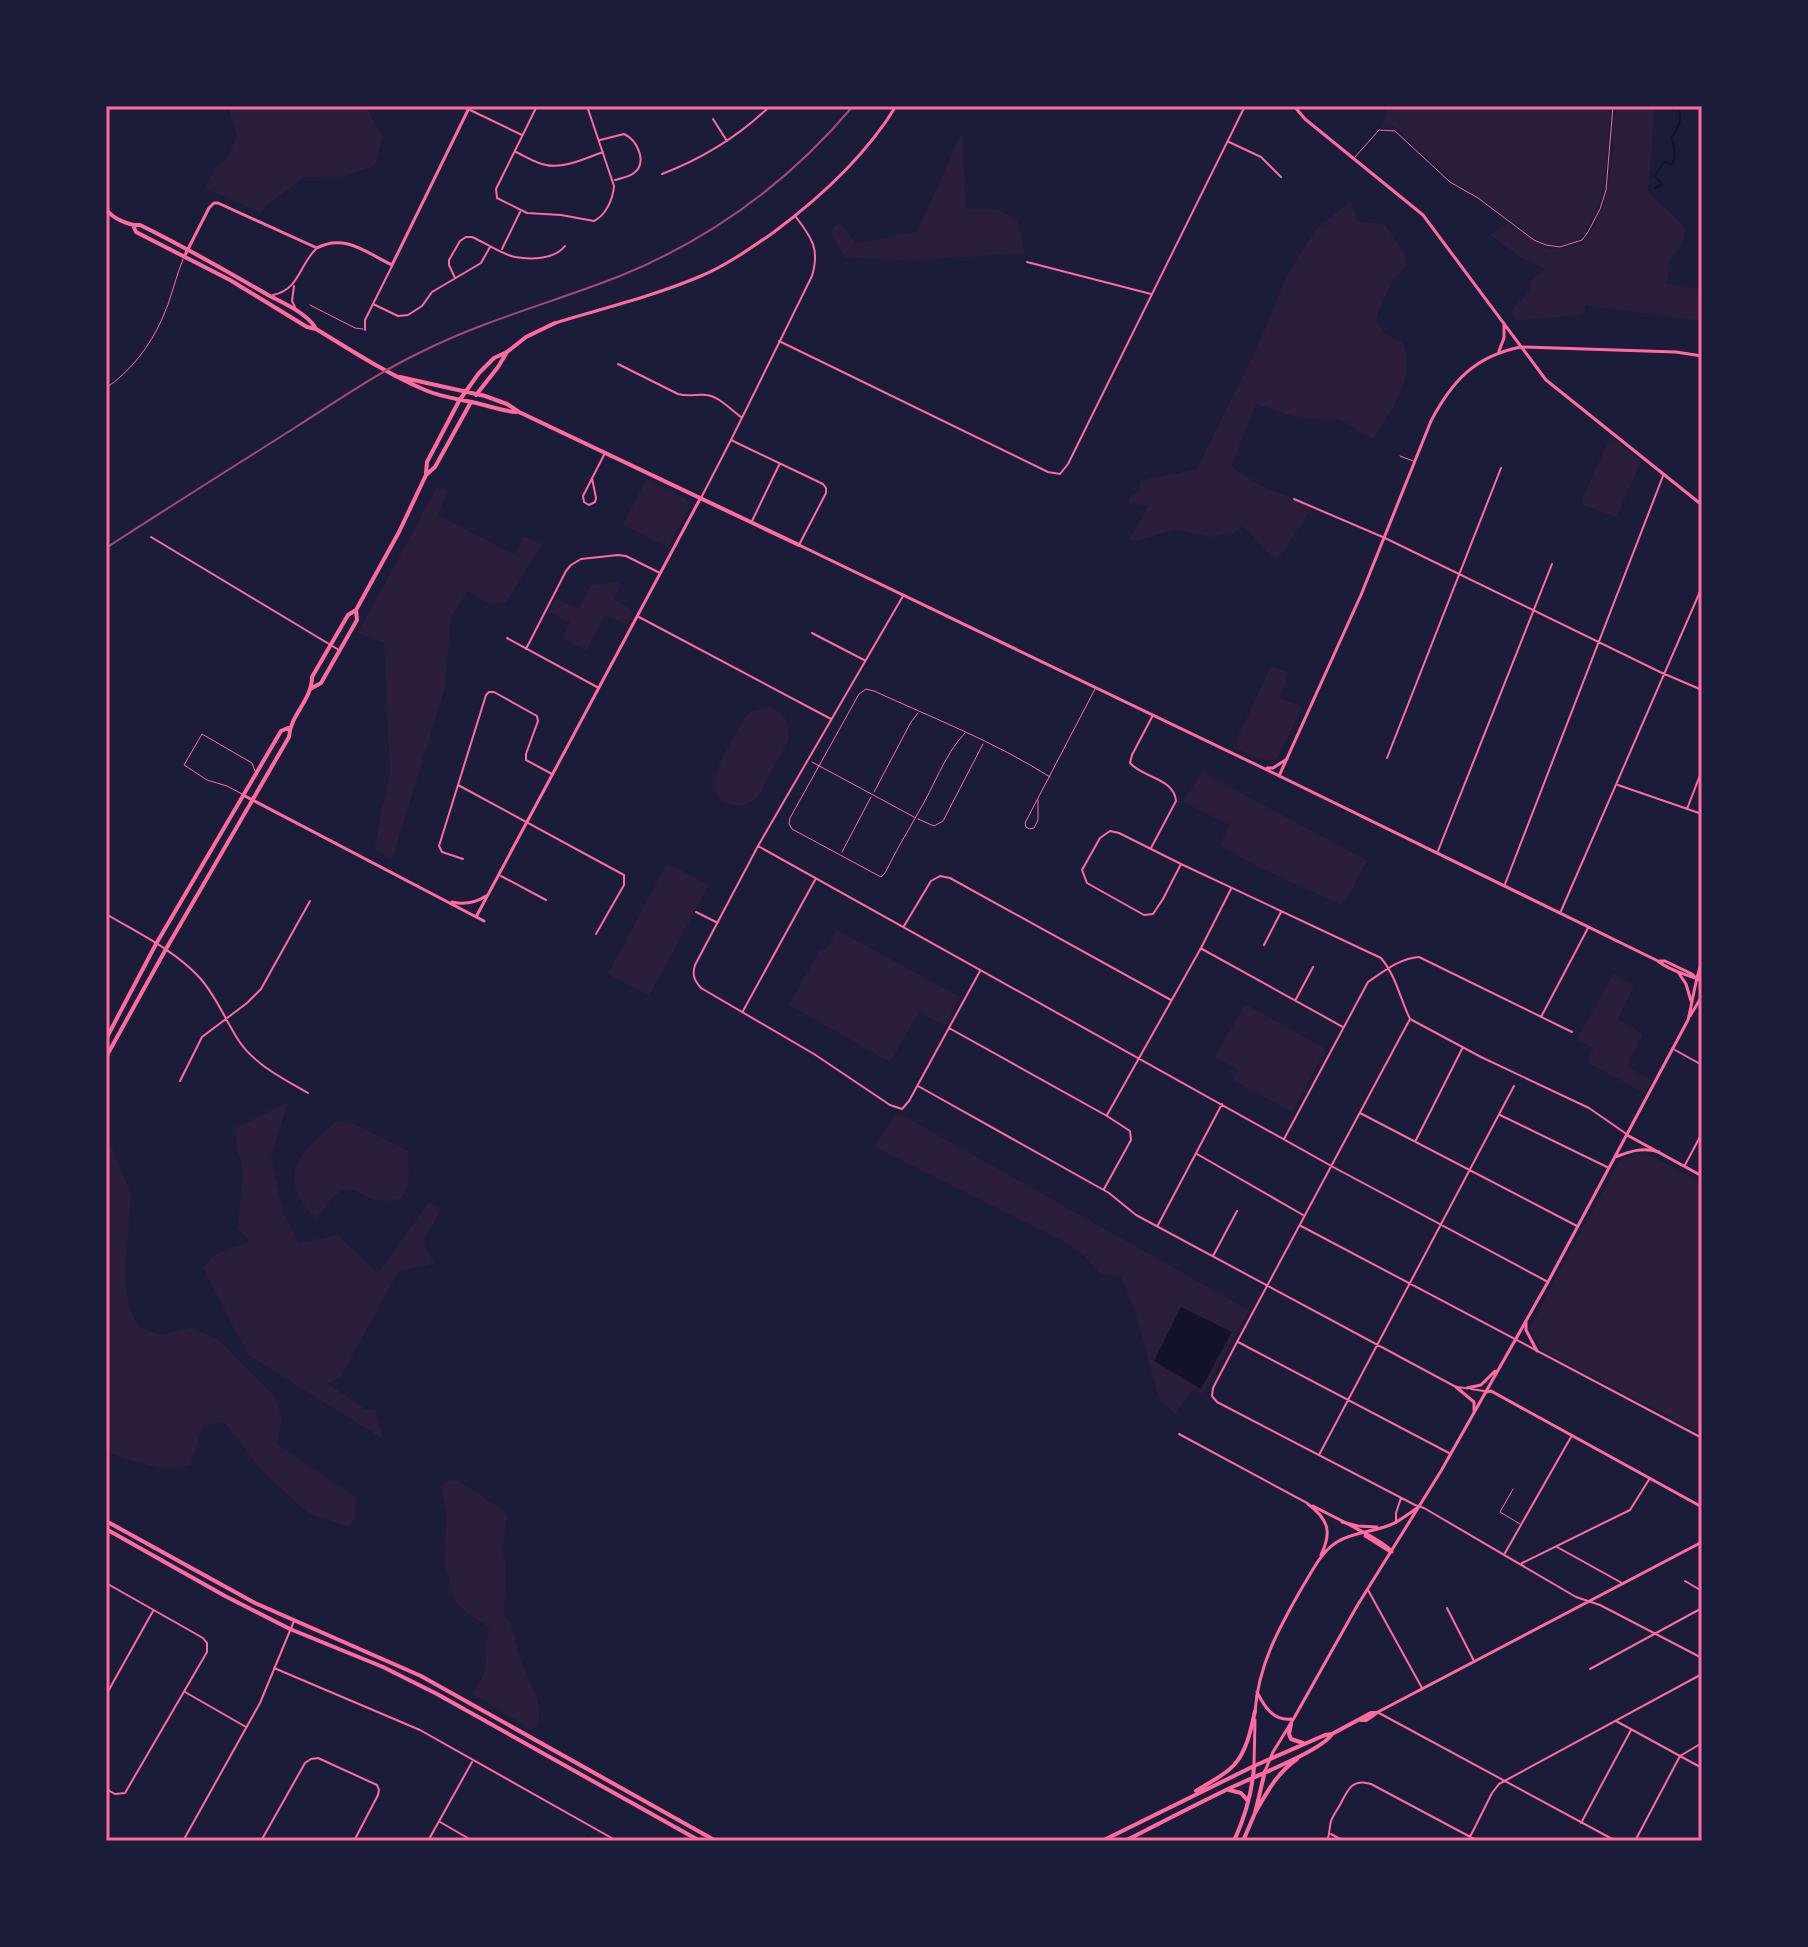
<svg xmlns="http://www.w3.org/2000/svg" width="1808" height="1947" viewBox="0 0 1808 1947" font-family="'Golos Text',sans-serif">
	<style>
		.green { fill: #2a1e3b }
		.water { fill: #12122b }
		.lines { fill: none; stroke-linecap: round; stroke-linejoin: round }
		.stream { stroke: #12122b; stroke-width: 2 }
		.service { stroke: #ff6b9d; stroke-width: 1 }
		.minor { stroke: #ff6b9d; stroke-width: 2 }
		.tertiary { stroke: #ff6b9d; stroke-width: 3 }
		.secondary { stroke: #ff6b9d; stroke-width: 3 }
		.primary { stroke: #ff6b9d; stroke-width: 4 }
		.rail { stroke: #a44b75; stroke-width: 2 }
		.neatline { fill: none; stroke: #ff6b9d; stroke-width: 3 }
	</style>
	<rect width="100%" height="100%" fill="#1b1b3a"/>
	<path class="green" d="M228,106H365L383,137L375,165L342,178L305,177L266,205L261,213L205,188L214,168L226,160L237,136Z
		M1388,106H1611C1606,146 1611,180 1593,218C1581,242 1572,250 1543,243L1453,181L1392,125L1382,128Z
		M1618,106H1655L1648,192L1685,227L1684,240L1670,260L1667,284L1702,289V321L1586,305L1583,315L1516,321L1511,310L1531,290L1529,282L1545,269C1537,263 1526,261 1519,256C1510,249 1500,242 1490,235L1508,223L1548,249H1559L1582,243C1595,229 1605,204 1608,185C1611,172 1609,159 1615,147C1608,134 1613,118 1618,106Z
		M962,132L966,209H997L1017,220L1022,235L1024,253L920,260L846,258L832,236L833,227L840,223L856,244L918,231Z
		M1351,201L1357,221C1368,225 1376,221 1385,225L1405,254L1407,265C1391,280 1383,298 1376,319C1382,334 1388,336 1403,342C1417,379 1391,410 1373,439L1340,420L1299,418L1256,404L1231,467C1241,472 1249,479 1258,484C1275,494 1296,496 1311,509L1278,559L1271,556L1243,526L1233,533L1214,537L1174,530L1139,540H1129L1149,506L1128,503L1131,495L1140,491V481L1197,469L1264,332L1286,277L1315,230Z
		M1610,437L1641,461L1617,517L1582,505L1584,495Z
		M647,479L686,499L690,507L668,548L623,524Z
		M437,487L448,491L438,515L515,555L524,536L542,545L506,602L490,605L468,591L451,617L445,688L392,860L376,850L375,843L390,772L384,643L358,633Z
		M617,582L621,585L614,599L634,611L627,625L605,615L586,651L562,638L570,623L549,612L556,598L578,609L591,585Z
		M1271,666L1289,673L1280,698L1302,707L1277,759C1263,764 1247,753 1233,747Z
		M765,707C783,709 792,722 788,741L759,795C741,816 707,803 716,775C721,755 735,736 745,718L750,712Z
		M1202,772L1368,861C1356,874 1354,894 1341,905L1260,868L1219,845L1229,825L1183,802Z
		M667,863L709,885L649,996L608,974Z
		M837,930L960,997L945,1026L919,1012L890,1062L789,1005L821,948L826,950Z
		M1614,973L1634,986L1618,1019L1643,1034L1627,1066L1652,1081L1644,1093L1587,1062L1594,1048L1576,1040Z
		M1245,1004L1326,1049L1292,1112L1233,1080L1238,1070L1215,1057Z
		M288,1102L271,1157L283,1211L299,1243L338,1235L378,1273L429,1202L441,1209L423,1241L434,1264L399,1271L340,1378L327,1383L365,1409H375L383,1439L248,1355L203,1268L214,1255L250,1241L237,1229L243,1175L234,1129Z
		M894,1116H904L1249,1310L1204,1394L1192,1390L1175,1414L1161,1401L1157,1392L1144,1343L1133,1305L1121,1277L1101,1274L1081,1253L1061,1240L874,1147Z
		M336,1121L350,1122L408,1151C408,1169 412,1183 401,1199C393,1200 382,1202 374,1200C361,1196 352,1183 338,1193C328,1200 325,1211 315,1218C274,1174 300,1154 336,1121Z
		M106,1141L112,1147L131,1194L125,1275L129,1307L139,1327L160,1335L192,1328L219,1340L275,1397L282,1419L277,1444L357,1498L354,1520L348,1527L308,1513L262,1471L224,1422L203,1425L190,1466L165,1469L125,1459L106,1451Z
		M1636,1154L1651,1156L1702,1183V1434L1542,1350L1529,1328L1617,1165L1624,1157Z
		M449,1480L459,1481L503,1510L507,1516L503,1551L506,1568L504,1615C515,1626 514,1640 519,1655C526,1677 546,1704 537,1727L530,1729L473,1694C483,1676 490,1667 483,1647L488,1636L489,1627L464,1611L453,1598L444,1557L447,1514L442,1494L443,1485Z"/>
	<path class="water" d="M1181,1307L1232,1332L1201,1389L1154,1361Z"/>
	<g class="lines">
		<path class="stream" d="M1659,109L1663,106
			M1655,188L1662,185L1655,176L1664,162L1671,165C1678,158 1674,146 1671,138C1679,127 1683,119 1678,106
			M588,1837V1841"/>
		<path class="service" d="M1355,157L1379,130L1395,131L1450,182L1478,198L1534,240L1546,245L1560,247L1582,240L1588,232L1600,209L1606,190L1613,106
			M310,305L355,328L363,329
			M106,388C131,371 150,346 162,319C171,300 175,279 183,259
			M1400,456L1413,461
			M965,733C944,755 934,787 918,813C907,833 895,852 885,873L881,877L792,829L789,824L790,818L859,694L866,689L874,691C933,718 995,742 1050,777
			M812,762L914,817
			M874,792L911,722L918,713
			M242,794L227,786L207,780L184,765L202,734L252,763L255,771
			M1038,800V820L1034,828L1029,829L1026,827L1025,823L1095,689
			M918,819L934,826L943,821L983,744
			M842,852L871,797
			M1513,1489L1500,1512L1520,1524"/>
		<path class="minor" d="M537,106L496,189L497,198L527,213L561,215L594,221C606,215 613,199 614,186L587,106
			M470,110L522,135
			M713,119L727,141
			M600,140L624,134C637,140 648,162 634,173C629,177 621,178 615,180
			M1229,142L1261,157L1281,177
			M516,152C525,156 535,163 546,165C564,169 586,158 603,152
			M662,174C704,158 738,137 770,106
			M502,249L520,212
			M1027,262L1151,294
			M455,278L449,265V260L460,241L466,237H472C486,243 501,254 515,257C532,260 555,259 565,246
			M294,286L292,301L295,307
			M273,295C300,289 299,265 316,249
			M373,304L398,316L408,315L422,306L432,292L481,263L490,247
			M365,330V320L392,266
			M779,341L1048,472L1060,474L1068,464L1245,106
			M618,364L678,394C688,397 696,394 706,395C719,396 731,410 741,417
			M731,440L823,484L826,488V493L800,543
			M592,478L596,498L595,502L589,505L584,502L583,496L605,453
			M701,498L731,440L812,276C820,249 812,238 796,217
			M1294,499L1385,538L1660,672L1702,690
			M752,521L779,465
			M151,537L339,650
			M903,596L758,846L695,965C692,975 694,980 701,988L814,1054L890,1105L902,1109L909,1101L980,971
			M639,617L831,719
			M812,633L864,660
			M507,638L597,687
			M526,649L566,571L571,565L581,559L618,555L626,556L660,573
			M1387,758L1501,468
			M458,785L624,875V885L596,934
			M1618,785L1702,814
			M1687,809L1702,770
			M758,846L1335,1168L1548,1282
			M1151,848L1176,801C1174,778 1143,778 1130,763L1132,755L1153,715
			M1438,851L1552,564
			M463,859L442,852L439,846L486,695L489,692H494L537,716L538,721L526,754V760L552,774
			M1181,864L1163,899L1153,914L1144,915L1087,883L1082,870L1100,838L1110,831L1119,833L1181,864L1381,958C1396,976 1400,998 1410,1019L1481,1057L1589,1108L1625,1133
			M501,876L546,900
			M1505,884L1663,476
			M1561,911L1702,587
			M696,912L716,922
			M106,914C138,933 174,950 199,977C216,995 225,1020 239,1041C255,1065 284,1079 308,1093
			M904,926L931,881L940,876L950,878L1171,1000
			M1264,945L1281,912
			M1202,949L1343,1027
			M1296,999L1313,967
			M743,1011L815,880
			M1541,1017L1588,928
			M1410,1019L1237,1342L1213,1388L1212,1396L1217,1402L1415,1505L1424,1508L1576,1597L1600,1605L1702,1658
			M949,1028L1107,1116L1130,1131L1131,1140L1104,1189
			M1675,1050L1702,1065
			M180,1081L202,1037L247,1003L261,989L310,901
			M918,1086L1109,1193L1136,1215L1456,1387L1465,1388
			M1360,1113L1577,1226
			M1107,1115L1201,948L1231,889
			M1500,1115L1609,1168
			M1284,1139L1368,982C1383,972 1400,958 1419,957L1572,1032
			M1416,1140L1462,1049
			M1197,1154L1303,1215
			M1685,1165L1702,1133
			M1158,1225L1222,1104
			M1301,1226L1702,1438
			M1213,1256L1237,1211
			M1238,1342L1449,1453
			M1471,1389L1484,1391
			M1179,1434L1307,1503
			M1319,1455L1514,1086
			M1396,1523V1513L1401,1498
			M1557,1547L1622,1583
			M1505,1553L1571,1437
			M1522,1563L1630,1510L1650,1478
			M1685,1581L1702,1591
			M106,1583L203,1638L207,1643V1652L125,1793L115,1794L106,1789
			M1368,1590L1422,1688
			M1447,1608L1474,1661
			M274,1668L420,1730L617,1841
			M1590,1669L1702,1608
			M185,1692L246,1727
			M106,1695L153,1611
			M1379,1713L1616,1841
			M1616,1721L1702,1768
			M440,1822L473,1841
			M1581,1823L1631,1730
			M1331,1834L1344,1841
			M183,1841L260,1703L294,1621
			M261,1841L305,1763L311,1759L318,1758L377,1785L379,1790L378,1795L354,1841
			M428,1841L472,1762
			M921,1841L929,1839L932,1841
			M1327,1841C1330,1834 1329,1829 1331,1821C1333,1815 1338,1809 1341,1803C1348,1789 1353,1778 1371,1784L1478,1841
			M1468,1841L1492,1793L1499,1784L1702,1674
			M1635,1841L1680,1756L1702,1743"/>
		<path class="tertiary" d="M185,255L209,208L214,203H218L317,248C344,233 367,253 392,265L470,106
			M1279,776L1361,595L1431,421C1452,381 1475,356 1521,347L1676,352L1702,356
			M243,795L484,921
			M452,902C465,905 475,903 486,896
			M476,917L700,499
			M1627,1135L1702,1176
			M1486,1392L1491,1391L1702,1507
			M1313,1506C1329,1515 1384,1540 1392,1552
			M1365,1536L1389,1551"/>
		<path class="secondary" d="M1294,106L1305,119L1423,215L1546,380L1702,505
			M555,323C604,308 654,296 701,276C727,265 751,248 774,232C821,197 865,157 896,106
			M1499,351L1504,338V323
			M799,545L1263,768L1658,961C1671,972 1687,974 1702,981
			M1267,768H1273L1287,759
			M1660,961H1665L1692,974L1696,978
			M1678,972L1686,984L1691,1001
			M1690,1016L1702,996
			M1615,1157C1631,1151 1643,1147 1659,1152
			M1526,1322V1330L1537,1351
			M1456,1387L1474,1402V1411
			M1467,1388L1481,1385L1495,1371
			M1308,1504C1329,1520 1332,1532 1321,1555
			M1342,1522L1358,1526L1377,1527
			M1257,1692C1264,1706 1273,1721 1291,1719
			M1255,1712C1258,1665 1280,1626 1303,1586C1313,1570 1321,1552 1337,1542C1353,1532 1373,1532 1390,1525C1400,1521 1408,1514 1417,1508
			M1376,1713L1702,1542
			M1254,1764L1255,1720
			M1265,1771L1273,1752L1294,1718L1357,1606L1441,1471L1548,1282L1688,1020C1693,1000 1695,980 1702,961"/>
		<path class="primary" d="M106,209C112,218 129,226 140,225C183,246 225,270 268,295C283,303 305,312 315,327
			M133,225L136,232L230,280L307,327L316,329C351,350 387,374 425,390C443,398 461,399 480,404C492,407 503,411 516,412
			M400,377L485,396L507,404L519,412L799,545
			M476,395L498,367L507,352
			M426,473L427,462L459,401L479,373L494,358L507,352L526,337L555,323
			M312,688L321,683L357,620L356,610L399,532L426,475L435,467L471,402
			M106,1039L156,944L281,731L288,728
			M106,1057L166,949L289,737C290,715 312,700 312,677L348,615L356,610
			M106,1521L255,1603L421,1676L716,1841
			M106,1529L225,1596L290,1629L383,1667L437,1694L700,1841
			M1361,1720H1366L1376,1713
			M1291,1724L1289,1734L1291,1739L1303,1743
			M1229,1790L1241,1793L1248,1801
			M1196,1791C1208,1783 1224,1776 1234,1765C1247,1751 1251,1729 1255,1711
			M1255,1813C1267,1792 1277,1773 1297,1759
			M1102,1841L1254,1766L1325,1735L1332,1734L1371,1713H1376
			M1125,1841C1158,1824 1191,1807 1224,1791C1247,1779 1321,1752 1332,1734
			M1234,1841C1245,1817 1252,1793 1254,1767
			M1243,1841L1255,1813L1265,1771"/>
		<path class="rail" d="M106,548C169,507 233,467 296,427C337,401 377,373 421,352C485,320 554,302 620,276C711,239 790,181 853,106"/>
	</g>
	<rect width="1808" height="1947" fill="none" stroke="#1b1b3a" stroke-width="216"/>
	<rect x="108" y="108" width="1592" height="1731" class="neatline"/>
</svg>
